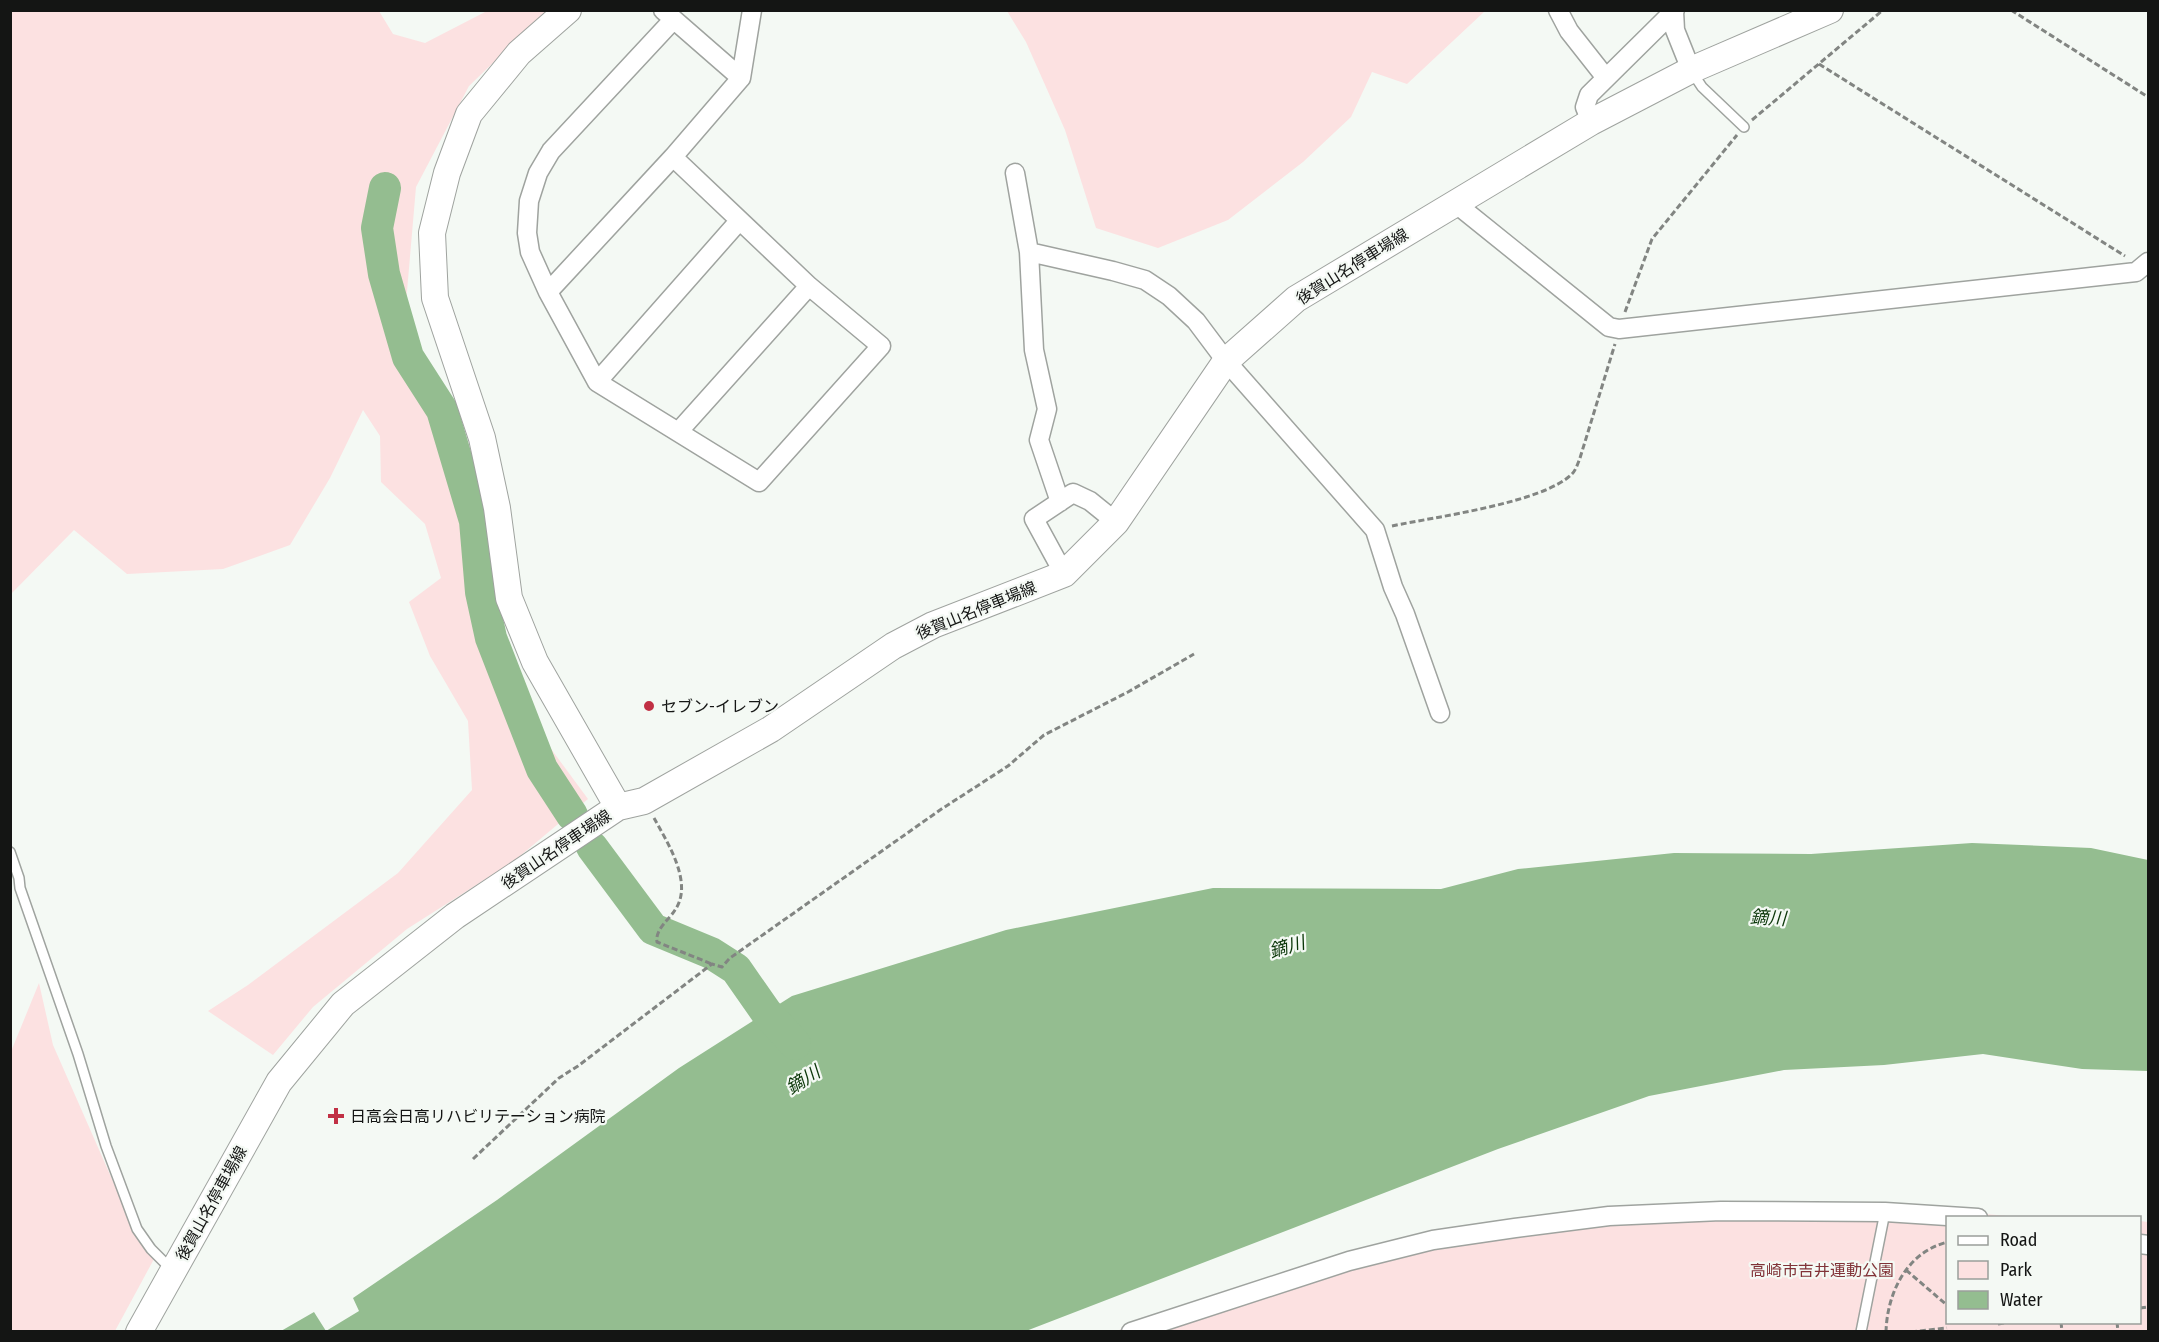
<svg xmlns="http://www.w3.org/2000/svg" width="2159" height="1342" viewBox="0 0 2159 1342" font-family="'Fira Sans Condensed','Noto Sans JP',sans-serif">
	<style>
		.green { fill: #fce1e1 }
		.water { fill: #94bd90 }
		.lines { fill: none; stroke-linecap: round; stroke-linejoin: round }
		.river { stroke: #94bd90; stroke-width: 32 }
		.lane-casing { stroke: #9fa39f; stroke-width: 12 }
		.street-casing { stroke: #9fa39f; stroke-width: 21 }
		.secondary-casing { stroke: #9fa39f; stroke-width: 28 }
		.path { stroke: #828582; stroke-width: 3; stroke-dasharray: 6 3; stroke-linecap: butt }
		.lane { stroke: #fff; stroke-width: 9 }
		.street { stroke: #fff; stroke-width: 18 }
		.secondary { stroke: #fff; stroke-width: 26 }
		.poi-dot { fill: #c13044; stroke: #f4f9f4; stroke-width: 2 }
		.labels { text-anchor: middle; stroke-width: 4.5; stroke-linejoin: round; paint-order: stroke }
		.street-label { font-size: 16px; fill: #141514; stroke: #f4f9f4 }
		.poi-label { font-size: 16px; fill: #141514; stroke: #f4f9f4; text-anchor: start }
		.park-label { font-size: 16px; fill: #813338; stroke: #f4f9f4 }
		.water-label { font-size: 18px; font-style: italic; fill: #0a3608; stroke: #f4f9f4 }
	</style>
	<rect width="100%" height="100%" fill="#f4f9f4"/>
	<path class="green" d="M11,11H379L393,34L425,43L487,11H547L469,86L416,187L406,303L433,385L447,475L471,550L532,723L588,799L514,861L407,929L313,1007L273,1055L208,1011L248,985L398,873L472,790L468,721L430,656L409,602L441,578L425,524L381,482L380,436L363,410L330,478L290,545L223,569L127,574L74,530L11,594Z
		M1007,11H1485L1407,84L1372,72L1351,117L1303,162L1228,220L1158,248L1096,228L1065,130L1026,42Z
		M39,983L53,1045L133,1227L154,1259L115,1331H11L10,1054Z
		M1941,1210L2019,1217L1948,1218V1322H2140V1221L2148,1222V1331L1114,1332L1134,1324L1515,1220Z"/>
	<path class="water" d="M1972,843L2091,848L2148,860V1071L2082,1069L1983,1054L1884,1065L1784,1070L1649,1096L1498,1149L1026,1331H281L314,1312L326,1331L359,1311L353,1298L497,1200L679,1068L792,996L1006,930L1213,888L1441,889L1518,869L1674,853L1811,854Z"/>
	<g class="lines">
		<path class="river" d="M385,188L377,228L384,274L408,357L442,410L475,521L481,592L491,638L542,769L572,815
			M592,847L653,929L711,953L736,969L766,1012L795,1044"/>
		<g class="lane-casing">
			<path id="lane" d="M1692,72L1702,87L1744,127
				M10,852L19,878L20,888L78,1054L106,1146L137,1229L151,1249L171,1269
				M1861,1332L1885,1212"/>
		</g>
		<g class="street-casing">
			<path id="street" d="M663,10L741,78
				M1558,10L1569,31L1606,78
				M1674,11L1675,30L1691,70
				M673,20L551,151L538,173L529,201L527,233L530,252L548,292L597,382L759,482L881,346L809,286L673,157
				M1591,122L1585,107L1589,95L1675,10
				M1015,173L1029,252L1034,350L1047,409L1039,440L1060,502
				M1455,203L1609,327L1619,329L2136,272L2148,262
				M1029,252L1113,271L1145,280L1169,296L1196,321L1226,361L1375,530L1393,587L1405,614L1440,713
				M548,292L673,157L741,78L752,10
				M597,382L739,221
				M679,431L809,286
				M1064,574L1034,519L1073,493L1090,501L1116,522
				M2140,1244L2148,1245
				M1131,1332L1349,1261L1433,1240L1515,1228L1609,1216L1721,1211L1885,1212L1978,1218"/>
		</g>
		<g class="secondary-casing">
			<path id="secondary" d="M568,10L519,53L469,114L447,173L432,233L435,298L482,438L497,508L509,598L535,662L618,807
				M139,1332L279,1082L343,1004L455,916L618,807L644,801L771,729L893,646L933,625L1064,574L1116,522L1226,361L1296,299L1591,122L1691,70L1830,10"/>
		</g>
		<path class="path" d="M2011,10L2148,97
			M1819,64L2125,256
			M1752,120L1883,10
			M1625,312L1652,239L1737,135
			M1392,526C1434,517 1543,503 1572,474C1576,470 1578,463 1580,458L1615,344
			M654,818C667,842 694,883 675,910C669,920 655,929 657,942L712,964
			M473,1159L559,1078L578,1066L712,964L722,967L730,958L940,810L1008,766L1044,735L1128,692L1194,654
			M1906,1270L1948,1306
			M2140,1308L2148,1307
			M2061,1322L2062,1332
			M2117,1322L2118,1332
			M1998,1324L2010,1322
			M1886,1332C1887,1294 1906,1252 1948,1242
			M1911,1332L1947,1328"/>
		<use href="#lane" class="lane"/>
		<use href="#street" class="street"/>
		<use href="#secondary" class="secondary"/>
	</g>
	<g class="poi-dot">
		<circle cx="649" cy="706" r="6"/>
		<path d="M333 1107h6v6h6v6h-6v6h-6v-6h-6v-6h6z"/>
	</g>
	<g class="labels">
		<g class="street-label">
			<text transform="translate(1352 266) rotate(-32)" y="6">後賀山名停車場線</text>
			<text transform="translate(976 610) rotate(-22)" y="6">後賀山名停車場線</text>
			<text transform="translate(556 849) rotate(-34)" y="6">後賀山名停車場線</text>
			<text transform="translate(211 1203) rotate(-61)" y="6">後賀山名停車場線</text>
		</g>
		<g class="poi-label">
			<text x="661" y="712">セブン-イレブン</text>
			<text x="350" y="1122">日高会日高リハビリテーション病院</text>
		</g>
		<g class="park-label">
			<text x="1822" y="1276">高崎市吉井運動公園</text>
		</g>
		<g class="water-label">
			<text transform="translate(1768 918) rotate(3)" y="6">鏑川</text>
			<text transform="translate(1287 947) rotate(-16)" y="6">鏑川</text>
			<text transform="translate(803 1080) rotate(-32)" y="6">鏑川</text>
		</g>
	</g>
	<rect width="2159" height="1342" fill="none" stroke="#141514" stroke-width="24"/>
	<rect x="1946" y="1216" width="195" height="108" fill="#f4f9f4" stroke="#9a9e9a" stroke-width="1.5"/>
	<rect x="1958" y="1236" width="30" height="9" fill="#ffffff" stroke="#9a9e9a" stroke-width="1.5"/>
	<text x="2000" y="1246" font-size="18" fill="#141514">Road</text>
	<rect x="1958" y="1261" width="30" height="18" fill="#fce1e1" stroke="#9a9e9a" stroke-width="1.5"/>
	<text x="2000" y="1276" font-size="18" fill="#141514">Park</text>
	<rect x="1958" y="1291" width="30" height="18" fill="#94bd90" stroke="#9a9e9a" stroke-width="1.5"/>
	<text x="2000" y="1306" font-size="18" fill="#141514">Water</text>
</svg>
